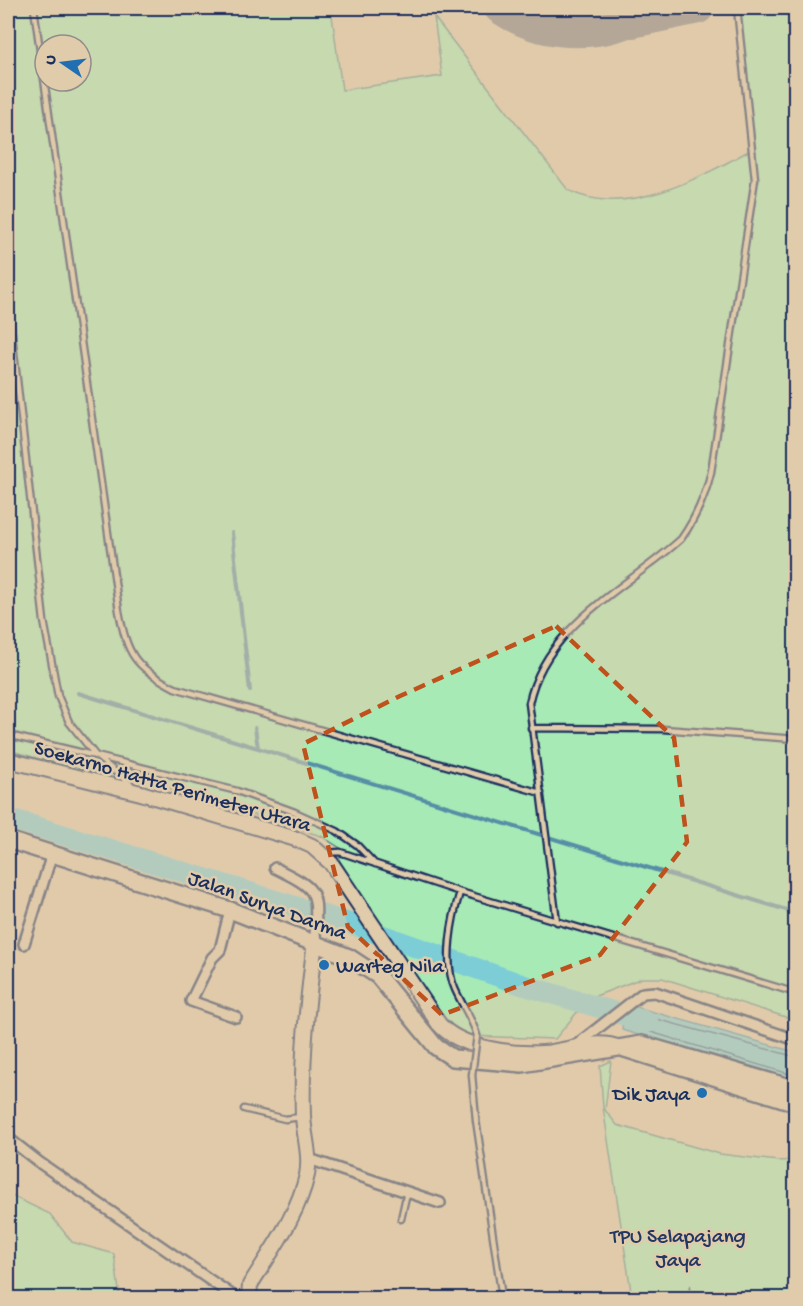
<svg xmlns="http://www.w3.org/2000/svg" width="803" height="1306" viewBox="0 0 803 1306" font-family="'Gochi Hand',sans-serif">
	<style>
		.green { fill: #a7eab5; stroke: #618c8a; stroke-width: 1.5; fill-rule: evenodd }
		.water { fill: #7dcdd6; stroke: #568ea6; stroke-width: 1.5 }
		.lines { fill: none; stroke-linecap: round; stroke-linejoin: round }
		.shore { stroke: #426e8e; stroke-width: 1.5 }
		.stream { stroke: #568ea6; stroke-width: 4 }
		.river { stroke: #7dcdd6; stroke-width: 21 }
		.taxiway { stroke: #7e7d84; stroke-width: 32 }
		.lane-casing { stroke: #1b2f5e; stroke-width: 9 }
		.street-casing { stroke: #1b2f5e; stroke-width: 14 }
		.secondary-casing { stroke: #1b2f5e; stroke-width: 18 }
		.primary-casing { stroke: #1b2f5e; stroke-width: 20 }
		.path { stroke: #1b2f5e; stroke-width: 2; stroke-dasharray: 4.5 4.5; stroke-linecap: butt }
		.lane { stroke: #e0cbaa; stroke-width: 4.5 }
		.street { stroke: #e0cbaa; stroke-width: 9 }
		.secondary { stroke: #e0cbaa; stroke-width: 14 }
		.primary { stroke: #e0cbaa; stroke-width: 15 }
		.lane-bridge-casing { stroke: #1b2f5e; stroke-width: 9; stroke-linecap: butt }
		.lane-bridge { stroke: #e0cbaa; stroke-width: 4.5 }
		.marked { fill: none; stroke: #bf511c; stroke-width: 4.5; stroke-dasharray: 12 8; stroke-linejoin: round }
		.poi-dot { fill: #1f6fb2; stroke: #e0cbaa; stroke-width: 2 }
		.labels { text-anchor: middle; stroke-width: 5; stroke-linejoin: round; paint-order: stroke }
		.street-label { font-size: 21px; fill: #1b2f5e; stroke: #e0cbaa }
		.poi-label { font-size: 21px; fill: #1b2f5e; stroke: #e0cbaa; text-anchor: start }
		.park-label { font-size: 21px; fill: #223862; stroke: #e0cbaa }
	</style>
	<rect width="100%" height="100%" fill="#e0cbaa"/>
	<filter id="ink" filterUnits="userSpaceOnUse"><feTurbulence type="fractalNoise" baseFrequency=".0167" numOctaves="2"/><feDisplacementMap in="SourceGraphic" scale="12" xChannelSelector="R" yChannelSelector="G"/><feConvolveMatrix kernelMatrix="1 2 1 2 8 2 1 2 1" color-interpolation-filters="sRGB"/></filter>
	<g filter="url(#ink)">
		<path class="green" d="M8,8H331L342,90L442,76L434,17L568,190C625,220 702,177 752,149L737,8H795V1020L662,978H642L588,999L555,1039L470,1036L451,1033L339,860L342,849L321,836L162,786L130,769L118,781L8,750ZM45,45H81V81H45Z
			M611,1061L605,1110L617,1125L720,1154L778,1161L795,1160V1298H632L603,1107L600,1066Z
			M8,1194L50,1214L72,1242L114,1254L120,1298H8Z"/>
		<path class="water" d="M636,1007L795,1052V1083L622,1030L623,1016Z"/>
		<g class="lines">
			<path class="shore" d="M796,1057L638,1014L629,1020L631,1026L796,1076"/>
			<path class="stream" d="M232,533L250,691
				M78,693L796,913
				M255,728L258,748"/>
			<path class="river" d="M8,818L339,920L523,985L648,1022"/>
			<path class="taxiway" d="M500,8C545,39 608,39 653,8
				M632,22L698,8"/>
			<g class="lane-casing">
				<path id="lane" d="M34,8L119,611C127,654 134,667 175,688L541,793
					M8,299L44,621L58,696L69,722L96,756L237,791L295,812L337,831L357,845L375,864
					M531,728L663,729L796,739
					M8,735L96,756L135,788
					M325,853L340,852L460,892L796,993
					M460,892C452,918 443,963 455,989C462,1005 472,1019 477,1035
					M557,922L529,703C546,624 626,589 681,539C696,518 705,497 711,472L755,179L737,8
					M472,1075L476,1120L502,1298
					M244,1109L285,1119L301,1117
					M401,1219L407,1192"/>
			</g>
			<g class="street-casing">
				<path id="street" d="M275,868C322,891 316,891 315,941
					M230,910L220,950L212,958L191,1001L236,1017
					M24,944L52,854
					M575,1046L643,993L655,992L796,1040
					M8,1138L40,1163L236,1298
					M309,1159L440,1203"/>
			</g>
			<g class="secondary-casing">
				<path id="secondary" d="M8,760L141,793L296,839L312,846L331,863L439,1024C460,1048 511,1055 543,1053C569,1051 595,1038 620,1048
					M249,1298L250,1285C271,1251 298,1215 307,1175C311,1155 304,1136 303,1116C301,1057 308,999 315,941"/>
			</g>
			<g class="primary-casing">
				<path id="primary" d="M8,840L230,910L349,957L378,976L436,1047L453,1058L522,1064L642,1044L796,1089
					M622,1048L796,1103"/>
			</g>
			<path class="path" d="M687,1298L691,1282"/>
			<use href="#lane" class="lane"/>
			<use href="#street" class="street"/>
			<use href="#secondary" class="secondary"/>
			<use href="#primary" class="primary"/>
			<g class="lane-bridge-casing">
				<path id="lane-bridge" d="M472,1075L477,1035"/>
			</g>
			<use href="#lane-bridge" class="lane-bridge"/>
		</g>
	</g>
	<path d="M0 0H803V1306H0ZM556,626L674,738L687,842L600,955L442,1015L348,927L303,744L400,696Z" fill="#e0cbaa" fill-opacity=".55" fill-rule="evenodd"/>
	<path class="marked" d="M556,626L674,738L687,842L600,955L442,1015L348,927L303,744L400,696Z"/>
	<g class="poi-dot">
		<circle cx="324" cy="965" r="6"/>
		<circle cx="702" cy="1093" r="6"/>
	</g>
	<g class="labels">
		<g class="street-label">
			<text transform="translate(173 785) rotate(16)" y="7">Soekarno Hatta Perimeter Utara</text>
			<text transform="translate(268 904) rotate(20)" y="7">Jalan Surya Darma</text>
		</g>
		<g class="poi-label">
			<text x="336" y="972">Warteg Nila</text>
			<text x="690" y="1100" text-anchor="end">Dik Jaya</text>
		</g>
		<g class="park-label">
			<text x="678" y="1242">TPU Selapajang<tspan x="678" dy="24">Jaya</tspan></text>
		</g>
	</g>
	<rect width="803" height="1306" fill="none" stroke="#e0cbaa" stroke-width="30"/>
	<rect x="15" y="15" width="773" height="1276" fill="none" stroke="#1b2f5e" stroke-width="2" filter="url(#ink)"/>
	<g transform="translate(63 63) rotate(284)"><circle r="28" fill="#e0cbaa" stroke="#918d8c" stroke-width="1.5"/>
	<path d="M0-4.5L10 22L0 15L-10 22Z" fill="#1f6fb2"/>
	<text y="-9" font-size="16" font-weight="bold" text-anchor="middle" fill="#1b2f5e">U</text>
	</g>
</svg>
